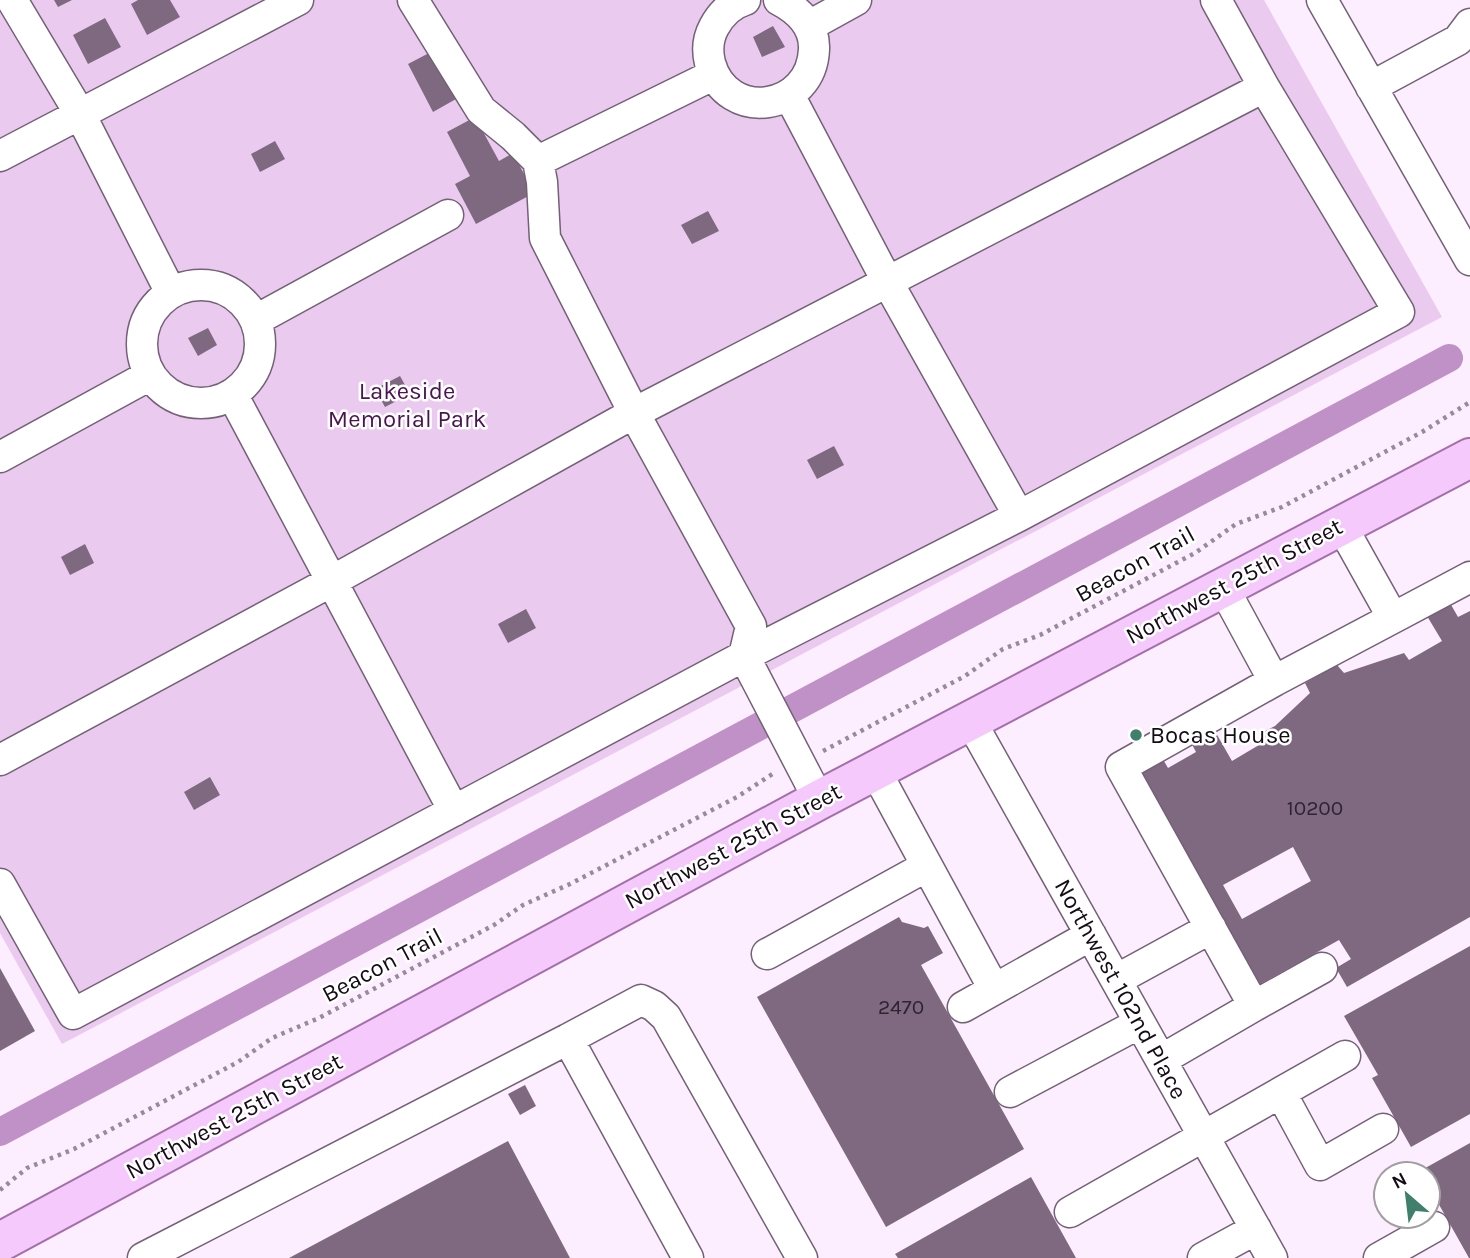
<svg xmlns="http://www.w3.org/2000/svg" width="1470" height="1258" viewBox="0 0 1470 1258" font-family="Karla,sans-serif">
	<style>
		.green { fill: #ebcaf0 }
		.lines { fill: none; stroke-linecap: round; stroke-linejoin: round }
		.canal { stroke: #bf91c6; stroke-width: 28 }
		.building { fill: #7e6981; fill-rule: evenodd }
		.minor-casing { stroke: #746077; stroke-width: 33 }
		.major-casing { stroke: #a26fa9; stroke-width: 42 }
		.path { stroke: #968b98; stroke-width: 4.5; stroke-dasharray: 3.5 5; stroke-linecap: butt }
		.minor { stroke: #fff; stroke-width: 30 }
		.major { stroke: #f5c9fb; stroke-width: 38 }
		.poi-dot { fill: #407f6c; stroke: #fff; stroke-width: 2.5 }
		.labels { text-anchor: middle; stroke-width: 5; stroke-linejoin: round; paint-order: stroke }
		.number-label { font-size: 21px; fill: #2e2330 }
		.park-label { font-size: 24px; fill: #4b1354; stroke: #fff }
		.street-label { font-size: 24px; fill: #140c15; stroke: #fff }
		.poi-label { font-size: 24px; fill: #140c15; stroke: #fff; text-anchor: start }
	</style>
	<rect width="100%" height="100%" fill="#fceefe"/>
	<path class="green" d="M0,0H1264L1442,317L62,1044L0,933Z"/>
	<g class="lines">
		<path class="canal" d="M0,1132L1449,358"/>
	</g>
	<path class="building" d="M54,0H72L58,7Z
		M138,0H170L180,17L147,35L131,4Z
		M105,18L121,47L88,64L73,35Z
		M773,26L785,47L762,57L753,37Z
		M431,52L456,99L433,112L408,64Z
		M475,117L499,161L513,153L534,193L476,224L455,184L470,176L447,132Z
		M275,141L285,159L260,172L251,154Z
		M708,211L719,231L692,244L681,225Z
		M208,328L217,345L198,356L188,338Z
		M400,376L410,394L385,407L375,389Z
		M834,446L844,465L817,479L807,460Z
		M85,544L94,563L70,575L61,557Z
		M1450,603L1458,617L1470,611V917L1347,987L1336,968L1351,959L1339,940L1260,984L1138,769L1161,756L1168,768L1196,752L1189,739L1212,726L1232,761L1264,742L1261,733L1275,726L1310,693L1305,683L1337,665L1344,673L1404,653L1409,660L1442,641L1427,616ZM1293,847L1311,881L1242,919L1223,885Z
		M526,609L536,628L508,643L498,624Z
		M210,777L220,795L194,810L184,792Z
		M899,917L902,922L924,928L928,926L943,953L921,965L1024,1149L886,1227L757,997Z
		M1470,946V1114L1411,1147L1372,1078L1378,1075L1344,1016Z
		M0,968L35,1031L0,1051Z
		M525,1085L536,1106L520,1115L508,1094Z
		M508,1141L570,1258H289Z
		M1470,1143V1258H1469L1428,1185V1174H1422L1420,1171Z
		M1031,1177L1076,1258H898L895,1254Z"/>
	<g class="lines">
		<g class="minor-casing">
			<path id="minor" d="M12,0L80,114L171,293
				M413,0L481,110L513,136L538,161L542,182L545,238L634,413L751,626L744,656L819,800
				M745,0C731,4 721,14 714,27C708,38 707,51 710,63C727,124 812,111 814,49C815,26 798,10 779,0
				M1322,0L1470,260
				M809,26L856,0
				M1371,87L1458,40L1470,24
				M789,95L887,281L1019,516
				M0,156L298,0
				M538,161L713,75
				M142 344a59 59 0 1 1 118 0a59 59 0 1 1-118 0Z
				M256,320L448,215
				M232,394L454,811
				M0,457L150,375
				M1341,525L1393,618L1470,577
				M1223,587L1274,681L1393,618
				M1274,681L1121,767L1254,1006L1322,968
				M970,720L1272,1258
				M0,760L332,581L634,413L1264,87
				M875,770L994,989
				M0,884L73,1014L744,656L1019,516L1399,312L1264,87L1216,0
				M767,954L927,866
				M1116,980L1211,928
				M963,1007L1091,935
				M568,1039L641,1000L654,1006L666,1017L802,1258
				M1161,1060L1254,1006
				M1010,1092L1140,1023
				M1281,1093L1320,1165L1383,1129
				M1070,1212L1345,1056
				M143,1258L568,1039L688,1258
				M1203,1258L1256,1229
				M1379,1258L1434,1227"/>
		</g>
		<g class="major-casing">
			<path id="major" d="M0,1242L819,800L1470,458"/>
		</g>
		<path class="path" d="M823,751L965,676L1003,649L1040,635L1195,553L1236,524L1282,507L1422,432L1470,402
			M0,1190L27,1168L74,1149L238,1062L272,1038L319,1018L494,925L523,905L570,884L737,797L774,773"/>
		<use href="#minor" class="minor"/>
		<use href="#major" class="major"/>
	</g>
	<circle class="poi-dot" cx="1136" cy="735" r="7"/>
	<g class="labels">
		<g class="number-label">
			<text x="1315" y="815">10200</text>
			<text x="901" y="1014">2470</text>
		</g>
		<g class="park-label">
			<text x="407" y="399">Lakeside<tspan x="407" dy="28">Memorial Park</tspan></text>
		</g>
		<g class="street-label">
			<text transform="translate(1135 564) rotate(-29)" y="8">Beacon Trail</text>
			<text transform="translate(1234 581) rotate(-28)" y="8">Northwest 25th Street</text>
			<text transform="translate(733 846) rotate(-28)" y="8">Northwest 25th Street</text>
			<text transform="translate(382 965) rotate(-28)" y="8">Beacon Trail</text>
			<text transform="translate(1121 989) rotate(61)" y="8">Northwest 102nd Place</text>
			<text transform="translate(234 1116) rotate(-28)" y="8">Northwest 25th Street</text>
		</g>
		<g class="poi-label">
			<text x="1150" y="743">Bocas House</text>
		</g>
	</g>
	<g transform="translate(1407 1195) rotate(332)"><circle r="33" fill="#ffffff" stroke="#a19ea1" stroke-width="2"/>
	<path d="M0-5L12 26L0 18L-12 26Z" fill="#407f6c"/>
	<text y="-10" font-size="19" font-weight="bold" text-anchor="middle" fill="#140c15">N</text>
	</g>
</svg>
